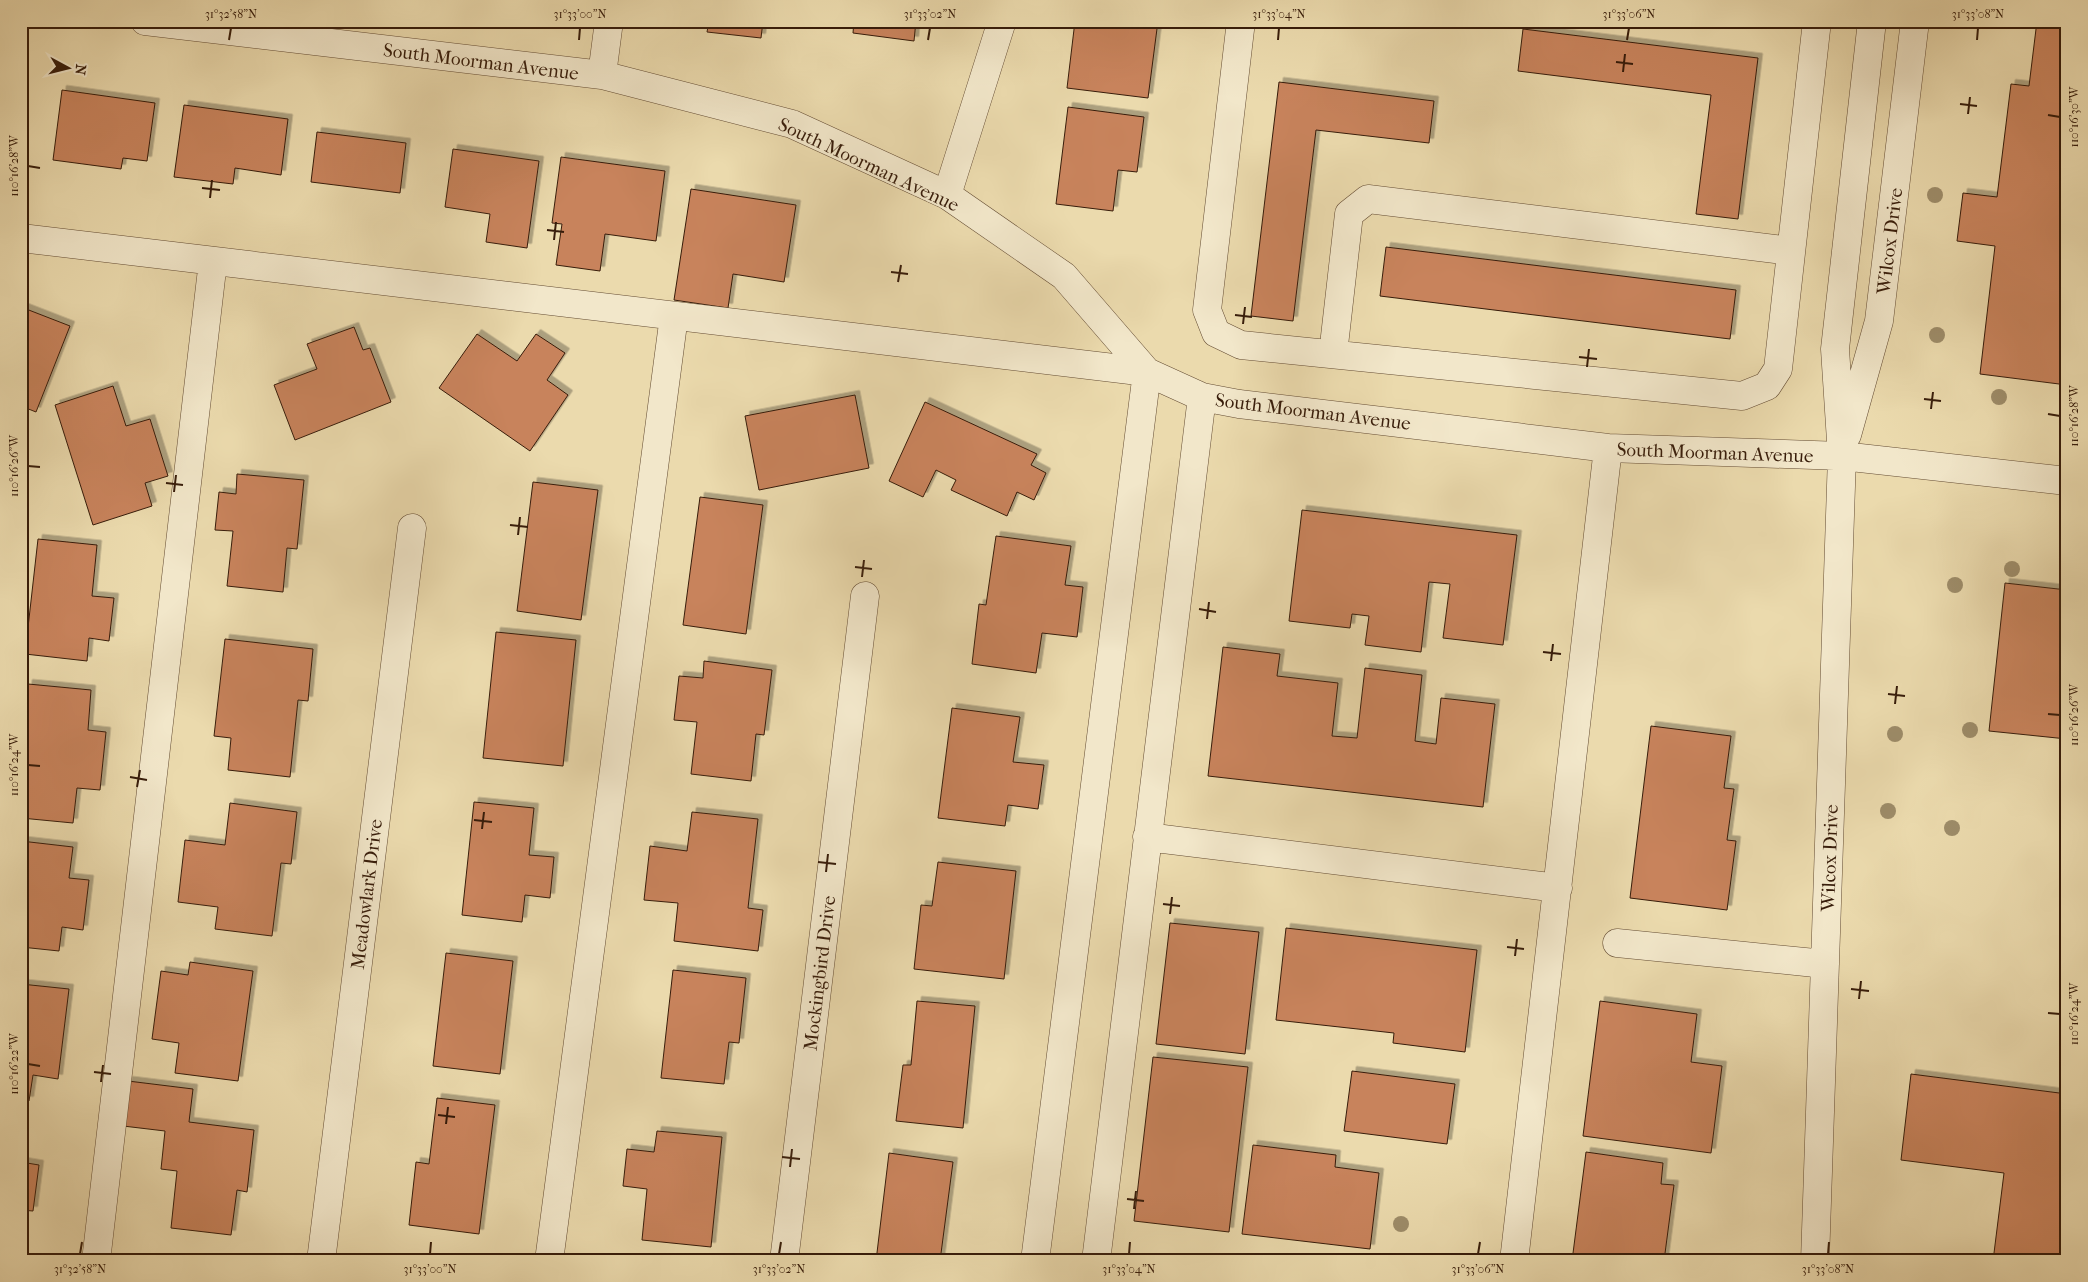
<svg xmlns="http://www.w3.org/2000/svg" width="2088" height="1282" viewBox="0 0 2088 1282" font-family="'IM FELL French Canon',serif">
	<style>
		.building { fill: #c8835c; stroke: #371c0a; filter: url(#shadow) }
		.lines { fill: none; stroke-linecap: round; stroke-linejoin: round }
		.minor-casing { stroke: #644c33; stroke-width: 29 }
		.minor { stroke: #f2e7ca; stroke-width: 28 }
		.tree { fill: #9d8c69 }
		.ticks { fill: none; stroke: #371c0a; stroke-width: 2 }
		.labels { text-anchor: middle; stroke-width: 4; stroke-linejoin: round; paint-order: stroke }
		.street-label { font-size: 19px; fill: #371c0a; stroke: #f2e7ca }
		.neatline { fill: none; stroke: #371c0a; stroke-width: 2 }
		.ticks-label { font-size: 12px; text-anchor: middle; fill: #371c0a }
	</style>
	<defs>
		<filter id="shadow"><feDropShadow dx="4.5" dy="-4.5" stdDeviation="0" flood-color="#0004"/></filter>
	</defs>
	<rect width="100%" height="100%" fill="#ebdaad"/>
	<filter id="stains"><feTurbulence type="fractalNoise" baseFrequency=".004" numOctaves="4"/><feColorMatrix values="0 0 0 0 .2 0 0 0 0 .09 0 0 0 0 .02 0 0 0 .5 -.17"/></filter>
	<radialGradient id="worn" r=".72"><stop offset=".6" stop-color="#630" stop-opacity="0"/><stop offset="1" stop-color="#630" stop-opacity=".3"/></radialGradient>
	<path class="building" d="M709,21H763L761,38L707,32Z
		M854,21H916L914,41L853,33Z
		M1075,21H1158L1148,98L1067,88Z
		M2037,21L2067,24V385L1980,374L1995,246L1957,241L1963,193L1997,197L2011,84L2029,86Z
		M1523,29L1758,58L1738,219L1696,214L1711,95L1518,71Z
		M1279,82L1434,101L1429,143L1316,130L1293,321L1251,316Z
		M62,90L155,103L147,161L123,158L121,169L53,160Z
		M184,105L288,119L281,175L235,168L233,184L174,177Z
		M1068,107L1144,117L1137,172L1118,170L1113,211L1056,204Z
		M317,132L406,143L400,193L311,182Z
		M453,149L539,161L527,248L486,242L490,214L445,207Z
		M561,157L665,171L656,241L605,234L600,271L556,265L562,224L552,223Z
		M691,189L796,205L784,282L733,274L728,308L674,300Z
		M1386,247L1736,290L1730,339L1380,296Z
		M21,307L70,326L36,412L21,406Z
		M354,327L363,350L370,348L391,402L295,440L274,385L317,369L307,344Z
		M477,334L517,361L536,334L565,353L547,380L568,395L530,451L439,388Z
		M113,386L126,426L150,419L168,476L145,483L152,506L93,525L55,405Z
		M855,395L869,468L759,490L745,416Z
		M925,402L1037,454L1031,465L1046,473L1034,500L1017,492L1007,516L951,490L956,480L936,470L923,497L889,481Z
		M237,474L304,480L297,549L287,548L283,592L227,586L233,531L215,530L219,492L236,494Z
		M533,482L598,490L581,620L517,611Z
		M700,497L763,505L746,634L683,625Z
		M1302,510L1517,535L1503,645L1443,638L1450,584L1429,582L1421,652L1365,645L1369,616L1352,614L1350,628L1289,621Z
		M996,536L1071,546L1065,585L1083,587L1077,637L1042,633L1036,673L972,664L979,604L986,605Z
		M38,539L97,545L92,596L114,598L109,641L89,638L87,661L25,654Z
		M2005,583L2067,590V739L1989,731Z
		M496,632L576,640L563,766L483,758Z
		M225,639L313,649L308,701L298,700L290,777L228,770L231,738L214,736Z
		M1223,647L1280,654L1277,676L1338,683L1332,736L1357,738L1365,668L1422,675L1415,741L1436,744L1441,698L1495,704L1483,807L1208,776Z
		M704,661L772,670L764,735L756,734L751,781L691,774L697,722L674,720L679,676L703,678Z
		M28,684L91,690L88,730L106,732L100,790L77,788L73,823L21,818V753Z
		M952,708L1020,717L1013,762L1044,765L1038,809L1008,805L1005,826L938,818Z
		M1651,726L1731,736L1724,788L1734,789L1727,840L1736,841L1727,910L1630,898Z
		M474,802L534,808L529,855L554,857L550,898L525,895L522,922L462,915Z
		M230,803L297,812L291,864L281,863L272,936L215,929L218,907L178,902L185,840L225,845Z
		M692,812L758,819L748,908L763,910L758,951L674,941L678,903L644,900L650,846L687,851Z
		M21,841L73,847L69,878L89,880L83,930L62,927L59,951L21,947Z
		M938,862L1016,871L1004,979L914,969L921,905L932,906Z
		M1170,923L1259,932L1245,1054L1156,1044Z
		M1286,928L1477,950L1465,1052L1393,1043L1394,1033L1276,1020Z
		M446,953L513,961L500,1074L433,1066Z
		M190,962L253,971L238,1081L175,1073L179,1043L152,1039L161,971L188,975Z
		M673,970L746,978L739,1043L729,1042L724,1084L661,1078Z
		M21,984L69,989L58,1079L33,1075L29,1101L21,1100Z
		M917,1001L975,1006L963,1128L896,1121L903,1065H911Z
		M1600,1001L1697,1014L1691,1062L1722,1066L1711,1153L1583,1136Z
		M1153,1057L1248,1067L1229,1232L1134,1221Z
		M1352,1071L1455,1084L1447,1144L1344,1131Z
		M1911,1074L2067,1094V1261H1993L2004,1173L1901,1160Z
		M128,1081L193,1089L189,1122L254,1130L247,1192L237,1190L231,1235L171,1228L177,1171L161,1169L165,1131L123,1126Z
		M437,1098L495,1105L479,1234L409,1225L416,1162L429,1164Z
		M657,1131L722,1137L711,1247L642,1240L647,1189L623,1186L627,1149L654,1152Z
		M1253,1145L1336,1155L1335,1167L1379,1173L1370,1249L1242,1234Z
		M1586,1152L1663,1163L1661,1184L1674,1185L1664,1261H1572Z
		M889,1153L953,1162L940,1261H876Z
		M21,1162L39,1165L33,1211L21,1210Z"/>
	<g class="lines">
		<g class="minor-casing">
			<path id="minor" d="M145,21L602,75L792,124L947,195L1064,276L1147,372L1202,397L1239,404L1608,448L1842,456L2067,481
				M1241,21L1207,310L1216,333L1241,345L1742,396L1767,386L1778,369L1817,21
				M602,75L609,21
				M947,195L1002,21
				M21,238L1147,372L1035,1261
				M1333,354L1349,214L1368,199L1791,251
				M1847,435L1879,321L1915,21
				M1147,837L1558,888
				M1617,943L1825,964
				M96,1261L213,261
				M321,1261L412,528
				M549,1261L674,316
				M784,1261L865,596
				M1096,1261L1202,397
				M1514,1261L1608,448
				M1815,1261L1842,456L1835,349L1872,21"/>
		</g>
		<use href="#minor" class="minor"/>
	</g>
	<g class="tree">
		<circle cx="1935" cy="195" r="8"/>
		<circle cx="1937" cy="335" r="8"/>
		<circle cx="1999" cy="397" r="8"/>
		<circle cx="2012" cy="569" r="8"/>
		<circle cx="1955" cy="585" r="8"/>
		<circle cx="1970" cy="730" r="8"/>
		<circle cx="1895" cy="734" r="8"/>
		<circle cx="1888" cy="811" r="8"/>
		<circle cx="1952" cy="828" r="8"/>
		<circle cx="1401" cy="1224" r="8"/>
	</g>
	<path class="ticks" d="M229,40L231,28M579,40L580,28M928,40L930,28M1278,40L1279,28M1627,40L1629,28M1977,40L1978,28M1616,62L1633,64M1623,72L1625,54M1960,104L1977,106M1968,114L1970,97M2048,115L2060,117M28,166L40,168M202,188L220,190M210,198L212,180M547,230L564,232M554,240L556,222M891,272L908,274M898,282L901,265M1235,315L1252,317M1243,324L1245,307M1579,357L1597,359M1587,367L1589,349M1924,399L1941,401M1931,409L1933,392M2048,414L2060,416M28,466L40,467M166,483L183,485M174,492L176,475M510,525L528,527M518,535L520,517M855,567L872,569M862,577L864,560M1199,609L1216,612M1207,619L1209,602M1543,652L1561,654M1551,661L1553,644M1888,694L1905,696M1895,704L1897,686M2048,714L2060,715M28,765L40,766M130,777L147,780M137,787L140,770M474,820L492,822M482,829L484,812M818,862L836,864M826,872L828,854M1163,904L1180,906M1170,914L1172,897M1507,947L1524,949M1515,956L1517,939M1851,989L1869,991M1859,999L1861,981M2048,1013L2060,1014M28,1064L40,1066M94,1072L111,1074M101,1082L103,1065M438,1115L455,1117M446,1124L448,1107M782,1157L800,1159M790,1167L792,1149M1127,1199L1144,1201M1134,1209L1136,1191M80,1254L82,1242M430,1254L431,1242M779,1254L781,1242M1129,1254L1130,1242M1478,1254L1480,1242M1828,1254L1829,1242"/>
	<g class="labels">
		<g class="street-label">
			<text transform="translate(481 61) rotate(7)" y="7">South Moorman Avenue</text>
			<text transform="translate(869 164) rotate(25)" y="7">South Moorman Avenue</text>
			<text transform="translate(1889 241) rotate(-83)" y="7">Wilcox Drive</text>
			<text transform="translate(1313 411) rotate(7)" y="7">South Moorman Avenue</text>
			<text transform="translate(1715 452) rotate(2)" y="7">South Moorman Avenue</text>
			<text transform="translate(1829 858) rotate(-88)" y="7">Wilcox Drive</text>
			<text transform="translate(366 894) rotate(-83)" y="7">Meadowlark Drive</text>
			<text transform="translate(819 973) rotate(-83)" y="7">Mockingbird Drive</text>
		</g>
	</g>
	<rect width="2088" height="1282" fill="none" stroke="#ebdaad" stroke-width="55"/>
	<g transform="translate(68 68) rotate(97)" stroke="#f2e7ca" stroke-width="4" paint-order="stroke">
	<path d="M0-4L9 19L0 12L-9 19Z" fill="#371c0a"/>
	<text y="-8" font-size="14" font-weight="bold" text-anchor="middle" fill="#371c0a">N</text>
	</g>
	<rect x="28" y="28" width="2032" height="1226" class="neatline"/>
	<g class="ticks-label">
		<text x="231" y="18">31°32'58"N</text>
		<text x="580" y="18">31°33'00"N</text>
		<text x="930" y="18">31°33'02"N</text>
		<text x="1279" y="18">31°33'04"N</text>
		<text x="1629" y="18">31°33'06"N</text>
		<text x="1978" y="18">31°33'08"N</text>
		<text transform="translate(2074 117) rotate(-90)" y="4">110°16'30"W</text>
		<text transform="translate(14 166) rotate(-90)" y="4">110°16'28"W</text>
		<text transform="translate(2074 416) rotate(-90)" y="4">110°16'28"W</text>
		<text transform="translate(14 466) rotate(-90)" y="4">110°16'26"W</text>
		<text transform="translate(2074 715) rotate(-90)" y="4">110°16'26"W</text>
		<text transform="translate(14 765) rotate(-90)" y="4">110°16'24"W</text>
		<text transform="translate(2074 1014) rotate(-90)" y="4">110°16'24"W</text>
		<text transform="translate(14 1064) rotate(-90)" y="4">110°16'22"W</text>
		<text x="80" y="1273">31°32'58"N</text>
		<text x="430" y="1273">31°33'00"N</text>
		<text x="779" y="1273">31°33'02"N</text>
		<text x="1129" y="1273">31°33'04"N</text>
		<text x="1478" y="1273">31°33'06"N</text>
		<text x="1828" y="1273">31°33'08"N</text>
	</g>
	<rect width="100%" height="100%" filter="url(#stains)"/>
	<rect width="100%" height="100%" fill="url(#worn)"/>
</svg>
